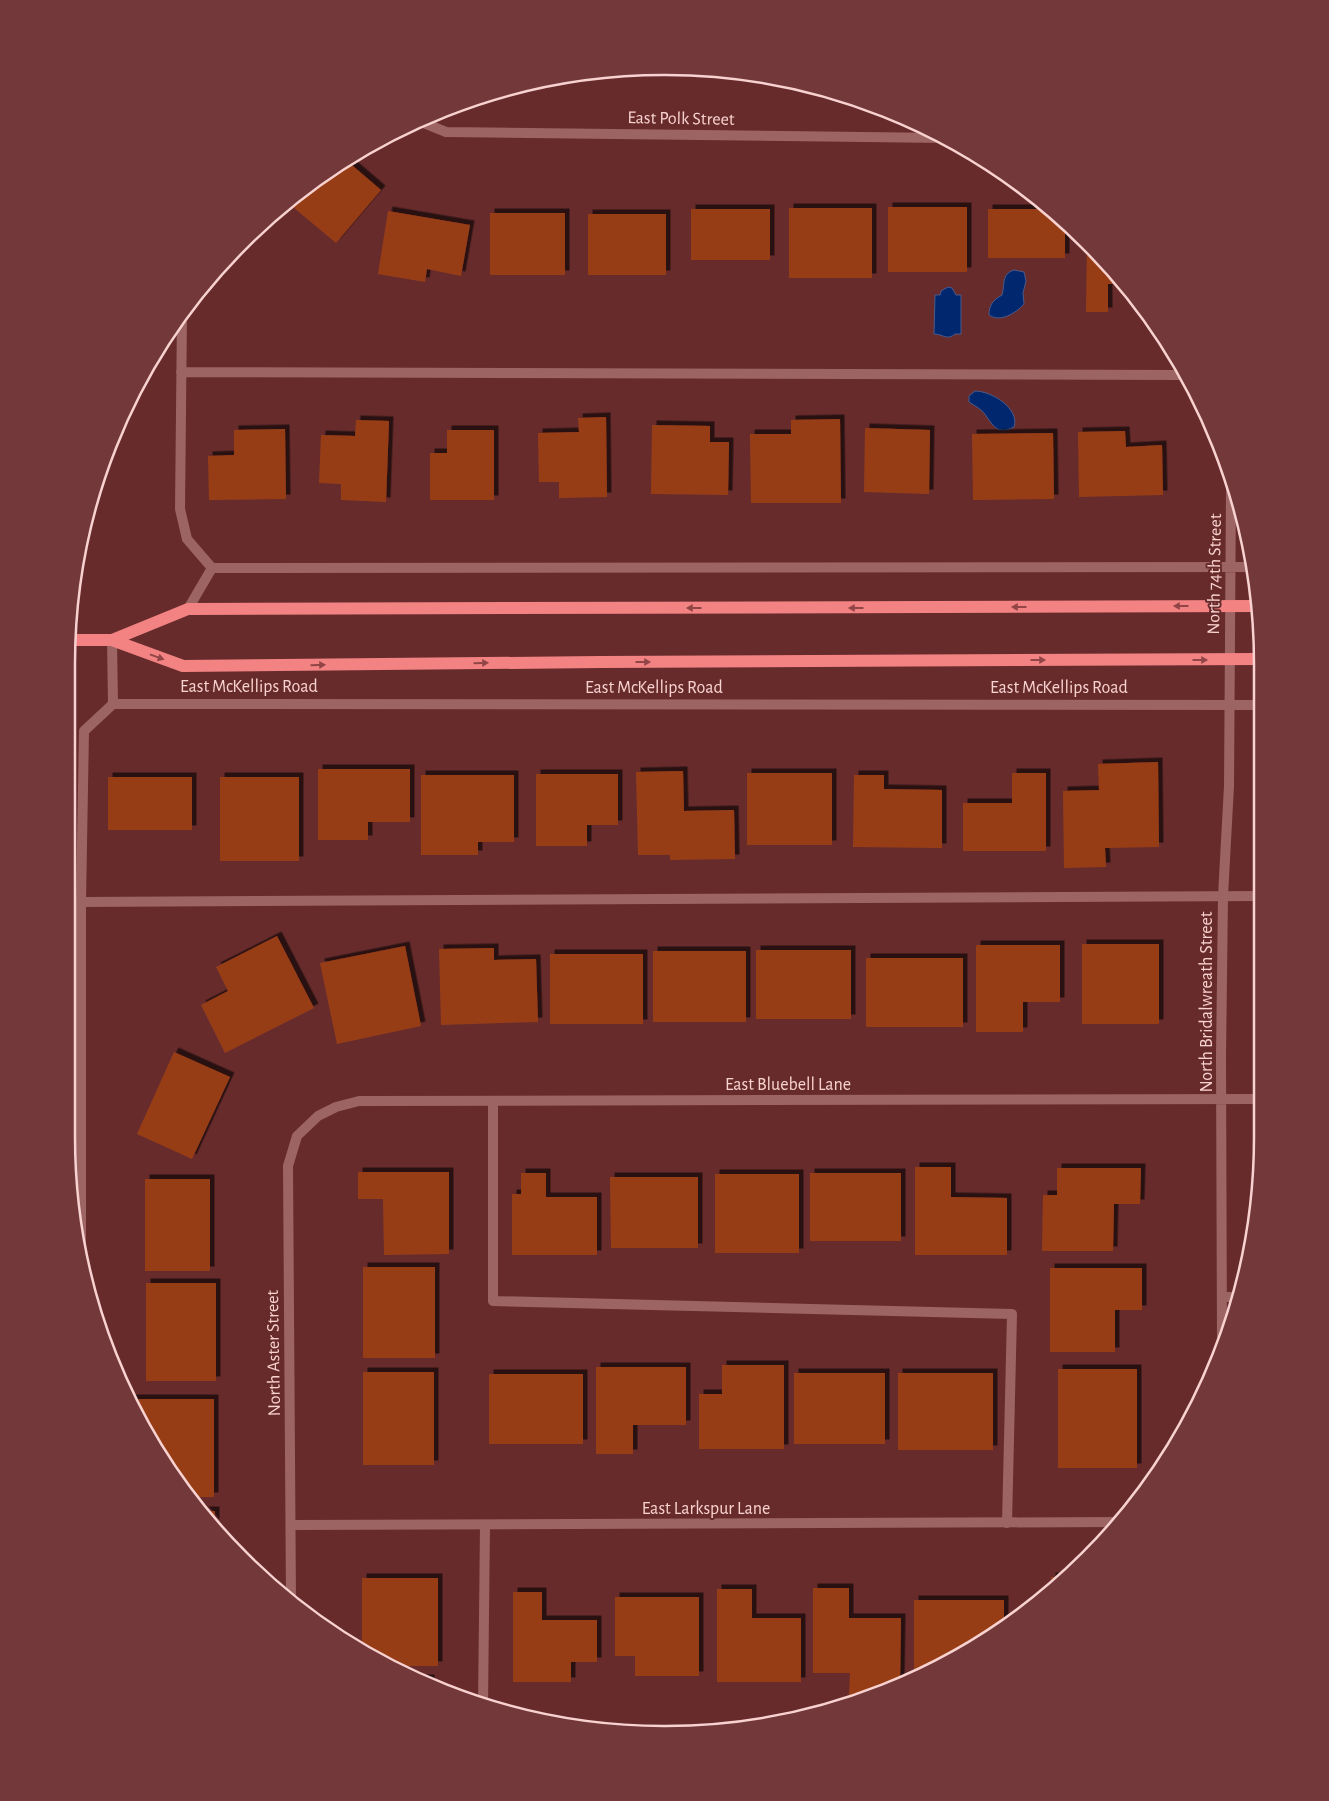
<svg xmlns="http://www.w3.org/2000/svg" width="1329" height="1801" viewBox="0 0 1329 1801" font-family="'Alegreya Sans',sans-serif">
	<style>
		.water { fill: #01286e; stroke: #4b5b8b }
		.building { fill: #973e19; filter: url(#shadow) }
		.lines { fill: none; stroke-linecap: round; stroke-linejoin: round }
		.service { stroke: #9c6463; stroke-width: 10 }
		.minor { stroke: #9c6463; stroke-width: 10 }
		.primary { stroke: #f38383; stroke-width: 12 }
		.oneway { fill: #914546 }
		.labels { text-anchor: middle; stroke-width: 4; stroke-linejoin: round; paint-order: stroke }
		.street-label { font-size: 18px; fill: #f8d2d0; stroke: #672b2c }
		.rim { fill: none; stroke: #f8d2d0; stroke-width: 2.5 }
	</style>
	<defs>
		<filter id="shadow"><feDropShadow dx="4.5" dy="-4.5" stdDeviation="0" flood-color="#0009"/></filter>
	</defs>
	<rect width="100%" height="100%" fill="#672b2c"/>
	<path class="water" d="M1014,270L1024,272L1026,281L1023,293L1024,304C1016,313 1000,323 989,315C989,305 993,300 1002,295C1005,285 1001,274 1014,270Z
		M948,287L952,288L956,295H961V334H955C947,341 943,334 934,334L935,295H940L941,291Z
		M975,391C991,391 1020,408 1014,427C994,437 992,421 982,411C978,407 973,405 969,402V396Z"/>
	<path class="building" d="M347,161L381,190L336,243L287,202L300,190Z
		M888,207H967V272H888Z
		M789,208H872V278H789Z
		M691,209H770V260H691Z
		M988,209H1051L1065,222V258H988Z
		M388,211L470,225L461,276L427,269L425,282L378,274Z
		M490,213H565V275H490Z
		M588,214H666V275H588Z
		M1087,244L1123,284H1108V312H1086Z
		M1137,298L1139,300L1147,314H1137Z
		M606,417L607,497L559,498V482H539L538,433L579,432L578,418Z
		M840,419L841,503H751L750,434H791V420Z
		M356,420L389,421L386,502L341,500V484L319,483L321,435L355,436Z
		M652,425L710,426V442H729L728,495L651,494Z
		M865,428L930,430L929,494L864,492Z
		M285,429L286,499L209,500L208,456L234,455V430Z
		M447,430H494V500H430V453H447Z
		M1125,431L1126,447L1162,445L1163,495L1079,497L1078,432Z
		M1053,433L1054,499L973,500L972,434Z
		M1158,762L1159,847L1105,848L1106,867L1064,868L1063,791L1099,790L1098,764Z
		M318,769H410V822H368V840H318Z
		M683,771L684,811L734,810L735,859L670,860V855H638L636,772Z
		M747,773H832V845H747Z
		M1012,773H1046V851H963V803H1012Z
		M536,774H618V825H587V846H536Z
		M421,775H514V842H478V855H421Z
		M854,775H884V789L942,790V848L853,847Z
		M108,777H192V830H108Z
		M220,777H299V861H220Z
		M277,936L314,1008L225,1053L201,1005L228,991L216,967Z
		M1082,944H1159V1024H1082Z
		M976,945H1060V1002H1023V1032H976Z
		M405,946L421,1026L337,1044L320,963Z
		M494,948V960L536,959L538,1022L441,1025L439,949Z
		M756,950H851V1019H756Z
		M653,951H746V1022H653Z
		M550,954H643V1024H550Z
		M866,958H963V1027H866Z
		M174,1052L230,1077L192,1159L137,1134Z
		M915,1167H951V1197L1007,1198V1255H915Z
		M1057,1168H1141L1140,1204H1114L1113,1251H1042L1043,1195H1057Z
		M358,1172H449V1254L384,1255L383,1199H358Z
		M521,1173H546V1197H597V1255H512V1194H521Z
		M810,1173H901V1241H810Z
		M715,1174H799V1253H715Z
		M610,1177H698V1248H611Z
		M145,1179H210V1271H145Z
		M363,1267H435V1358H363Z
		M1050,1268H1142V1310H1115V1352H1050Z
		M146,1283H216V1381H146Z
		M722,1365H784V1449H699V1394H722Z
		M596,1367H686V1425H633V1454H596Z
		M1058,1369H1137V1468H1058Z
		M363,1372H434V1465H363Z
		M794,1373H885V1444H794Z
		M898,1373H993V1450H898Z
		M489,1374H583V1444H489Z
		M131,1399H214V1497H192L167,1469L131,1402Z
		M204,1511H215V1524L206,1513Z
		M1051,1577H1065L1051,1591Z
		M362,1578H438V1666H389L362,1647Z
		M813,1588H849V1618H901L900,1685L894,1689L872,1695H849L850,1673H813Z
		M717,1589H752V1618H801V1682H717Z
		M513,1592H542V1620H597V1662H571V1682H513Z
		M615,1597H699V1676H635V1656H615Z
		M914,1600H1004V1625L914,1677Z
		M415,1679H430V1686Z"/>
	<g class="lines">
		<path class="service" d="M182,313L180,509L187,539L212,568
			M181,372L1182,375
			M81,902L1260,896
			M493,1101V1301L1012,1314L1007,1523
			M81,1251V902L84,731L113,704
			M1222,1297H1240
			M483,1706L485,1525"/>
		<path class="minor" d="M419,121L446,132L945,138
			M188,609L212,568L1252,567
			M112,640L113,704L1258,705
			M1222,1345L1221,1057L1223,896L1229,786L1231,489
			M291,1525L1120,1522
			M291,1600L288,1166L297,1136L318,1116L336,1107L359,1101L1261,1099"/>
		<path class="primary" d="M69,640H112L183,666L600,662L1258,659
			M112,640L188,609L1258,606"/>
	</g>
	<defs><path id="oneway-solid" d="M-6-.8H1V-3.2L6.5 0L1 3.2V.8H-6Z" transform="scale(1.25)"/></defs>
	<g class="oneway">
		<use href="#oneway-solid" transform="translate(1181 606) rotate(180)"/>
		<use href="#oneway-solid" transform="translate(1019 607) rotate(180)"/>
		<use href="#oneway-solid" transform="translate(694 608) rotate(180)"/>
		<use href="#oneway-solid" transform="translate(856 608) rotate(180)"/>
		<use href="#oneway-solid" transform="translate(157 657) rotate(20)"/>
		<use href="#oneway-solid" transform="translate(1038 660)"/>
		<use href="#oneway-solid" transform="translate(1200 660)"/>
		<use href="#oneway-solid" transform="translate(643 662)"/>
		<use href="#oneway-solid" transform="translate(481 663) rotate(-1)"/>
		<use href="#oneway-solid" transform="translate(318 665) rotate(-1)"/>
	</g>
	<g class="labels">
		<g class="street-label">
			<text transform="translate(681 118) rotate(1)" y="6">East Polk Street</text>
			<text transform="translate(1214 574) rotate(-89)" y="6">North 74th Street</text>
			<text x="249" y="692">East McKellips Road</text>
			<text x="654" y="693">East McKellips Road</text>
			<text x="1059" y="693">East McKellips Road</text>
			<text transform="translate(1206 1002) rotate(-90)" y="6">North Bridalwreath Street</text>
			<text x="788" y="1090">East Bluebell Lane</text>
			<text transform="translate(273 1353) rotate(-91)" y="6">North Aster Street</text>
			<text x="706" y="1514">East Larkspur Lane</text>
		</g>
	</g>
	<path d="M0 0H1329V1801H0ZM664 75H665A589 589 0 0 1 1254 664V1137A589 589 0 0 1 665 1726H664A589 589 0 0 1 75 1137V664A589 589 0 0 1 664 75Z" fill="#733839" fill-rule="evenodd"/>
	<path class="rim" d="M664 75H665A589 589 0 0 1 1254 664V1137A589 589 0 0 1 665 1726H664A589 589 0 0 1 75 1137V664A589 589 0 0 1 664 75Z"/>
</svg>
